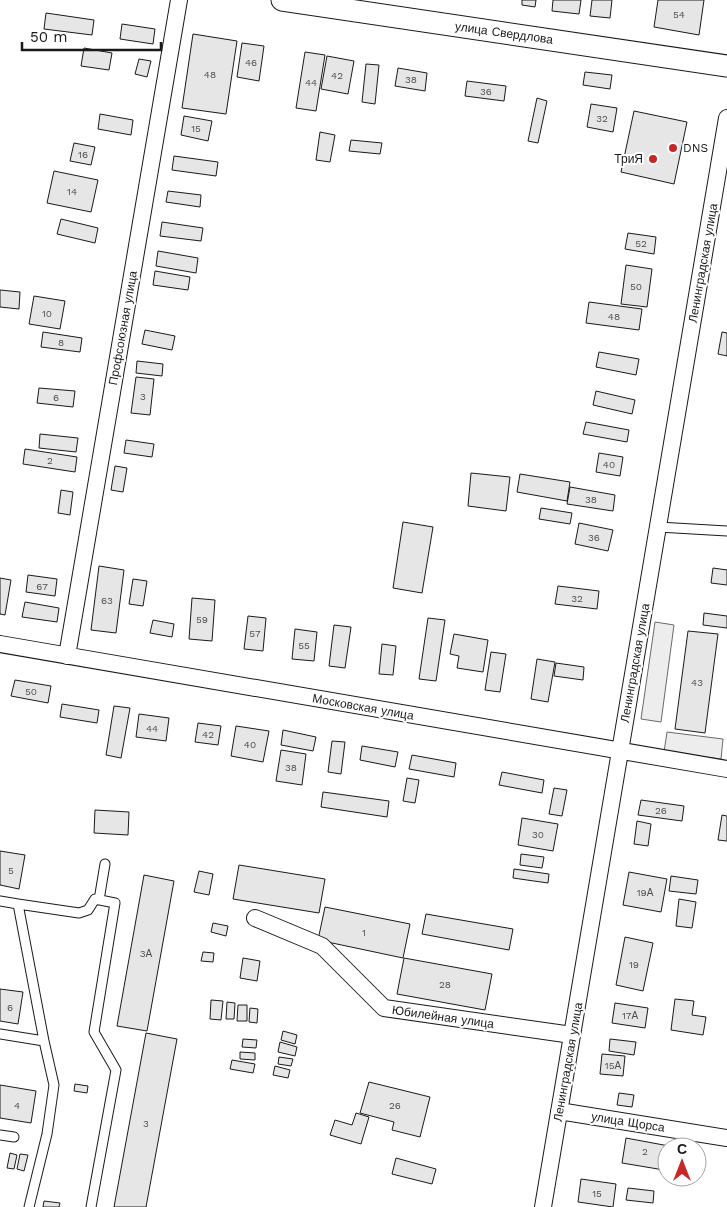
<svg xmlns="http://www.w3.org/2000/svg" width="727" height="1207" viewBox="0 0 727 1207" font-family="'Work Sans',sans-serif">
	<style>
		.built { fill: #ededed; stroke: #6a6a6a }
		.building { fill: #e6e6e6; stroke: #1a1a1a }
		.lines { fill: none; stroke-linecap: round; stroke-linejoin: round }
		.service-casing { stroke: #1a1a1a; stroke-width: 11 }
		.minor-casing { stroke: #1a1a1a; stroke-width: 18 }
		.tertiary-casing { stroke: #1a1a1a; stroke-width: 23 }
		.service { stroke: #fff; stroke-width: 9 }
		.minor { stroke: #fff; stroke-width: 16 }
		.tertiary { stroke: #fff; stroke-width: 21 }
		.poi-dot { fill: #c62828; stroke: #fff; stroke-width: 2 }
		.labels { text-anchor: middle; stroke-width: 4; stroke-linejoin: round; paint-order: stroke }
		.number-label { font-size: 10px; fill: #4d4d4d }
		.street-label { font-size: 12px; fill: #1a1a1a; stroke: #fff }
		.poi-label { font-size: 12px; fill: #1a1a1a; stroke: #fff; text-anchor: start }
	</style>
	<rect width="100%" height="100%" fill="#fff"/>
	<path class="built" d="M655,622L674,625L661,722L641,719Z
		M667,732L723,739L721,759L664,752Z"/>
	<path class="building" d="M522,0H536L535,7L522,5Z
		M553,0H581L579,14L552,11Z
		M592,0H612L610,18L590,16Z
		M658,0H704L699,35L654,27Z
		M46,13L94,20L92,35L44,29Z
		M122,24L155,29L153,44L120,39Z
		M193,34L237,41L226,114L182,108Z
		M242,43L264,46L259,81L237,77Z
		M84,48L112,53L109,70L81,66Z
		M305,52L325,55L316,111L296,108Z
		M327,56L354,61L348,94L321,89Z
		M139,59L151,61L147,77L135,74Z
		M366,64L379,65L375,104L362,102Z
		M398,68L427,73L425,91L395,86Z
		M585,72L612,75L610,89L583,85Z
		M467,81L506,86L504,101L465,96Z
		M537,98L547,101L538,143L528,141Z
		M591,104L617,108L613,132L587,127Z
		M634,111L687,122L674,184L621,172Z
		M100,114L133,120L131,135L98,129Z
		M184,116L212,121L208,141L181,135Z
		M320,132L335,135L330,162L316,160Z
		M351,140L382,143L380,154L349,151Z
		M74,143L95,147L91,165L70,161Z
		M174,156L218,162L216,176L172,170Z
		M54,171L98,180L91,212L47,203Z
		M168,191L201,195L200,207L166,202Z
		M61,219L98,228L95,243L57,234Z
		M162,222L203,228L201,241L160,236Z
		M628,233L656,237L654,254L625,249Z
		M158,251L198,258L196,273L156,266Z
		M626,265L652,269L647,307L621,304Z
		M155,271L190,277L188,290L153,285Z
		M0,290L20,292L19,309L0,307Z
		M34,296L65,301L60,329L29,324Z
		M589,302L642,309L639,330L586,323Z
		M145,330L175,336L172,350L142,344Z
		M43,332L82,338L80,352L41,347Z
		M722,332L727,333V356L718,354Z
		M599,352L639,359L636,375L596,367Z
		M137,361L163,364L162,376L136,373Z
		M136,377L154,379L150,415L131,413Z
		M39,388L75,391L73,407L37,403Z
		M596,391L635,400L632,414L593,405Z
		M586,422L629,430L627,442L583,434Z
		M40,434L78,438L76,452L39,448Z
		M126,440L154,444L152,457L124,453Z
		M25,449L77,457L75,472L23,464Z
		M599,453L623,457L620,476L596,472Z
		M115,466L127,468L123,492L111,490Z
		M471,473L510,477L506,511L468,506Z
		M520,474L570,482L567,501L517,492Z
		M570,487L615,495L613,511L567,504Z
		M61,490L73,492L70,515L58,513Z
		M541,508L572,513L570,524L539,519Z
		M403,522L433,527L422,593L393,588Z
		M579,523L613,530L608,551L575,544Z
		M99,566L124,570L116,633L91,630Z
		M713,568L727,570V585L711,583Z
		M28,575L57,579L55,596L26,592Z
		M0,578L11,580L5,615L0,614Z
		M133,579L147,581L143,606L129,604Z
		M558,586L599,591L597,609L555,604Z
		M192,598L215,600L212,641L189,639Z
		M25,602L59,608L57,622L22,617Z
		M704,613L727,616V628L703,625Z
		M248,616L266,618L263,651L244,649Z
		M428,618L445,620L436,681L419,679Z
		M153,620L174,624L172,637L150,633Z
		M334,625L351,627L345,668L329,666Z
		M295,629L317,632L314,661L292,659Z
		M688,631L718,634L705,733L675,729Z
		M454,634L488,640L483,672L457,668L459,656L450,654Z
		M382,644L396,646L393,675L379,674Z
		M491,652L506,654L500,692L485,690Z
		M537,659L555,662L548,702L531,699Z
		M556,663L584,667L583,680L554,676Z
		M15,680L51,686L48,703L11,696Z
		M62,704L99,710L97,723L60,717Z
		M114,706L130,708L121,758L106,755Z
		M139,714L169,718L166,741L136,737Z
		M198,723L221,726L218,745L195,742Z
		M236,726L269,731L263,762L231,756Z
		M283,730L316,737L313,751L281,745Z
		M332,741L345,742L341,774L328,772Z
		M362,746L398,752L395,767L360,760Z
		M281,750L306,754L302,785L276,781Z
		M412,755L456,763L454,777L409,769Z
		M502,772L544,780L542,793L499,785Z
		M407,778L419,780L415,803L403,801Z
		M554,788L567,790L562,816L549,814Z
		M323,792L389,801L387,817L321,807Z
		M641,800L684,806L682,821L638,815Z
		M95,810L129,812L128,835L94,833Z
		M722,815L727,816V841L718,840Z
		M522,818L558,824L553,851L518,845Z
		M637,821L651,824L648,846L634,844Z
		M0,851L25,855L19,889L0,885Z
		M521,854L544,857L542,868L520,865Z
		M239,865L325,879L319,913L233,899Z
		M514,869L549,874L548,883L513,878Z
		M199,871L213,874L209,895L194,892Z
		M629,872L667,879L661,912L623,905Z
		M144,875L174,881L147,1031L117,1026Z
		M671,876L698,880L696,894L669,891Z
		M679,899L696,902L692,928L676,926Z
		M325,907L410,924L403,958L318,940Z
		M426,914L513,929L509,950L422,934Z
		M213,923L228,926L226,936L211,932Z
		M625,937L653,943L643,991L616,985Z
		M203,952L214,953L213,962L201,961Z
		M243,958L260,961L257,981L240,978Z
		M404,958L492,974L485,1010L397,994Z
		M0,989L23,992L18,1024L0,1021Z
		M675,999L694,1001L692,1015L706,1017L703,1035L671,1030Z
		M211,1000L223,1001L221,1020L210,1019Z
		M227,1002L235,1003L234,1019H226Z
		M615,1003L648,1008L645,1028L612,1023Z
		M238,1005H247V1021H237Z
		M250,1008L258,1009L257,1023L249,1022Z
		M283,1031L297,1035L295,1044L281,1040Z
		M146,1033L177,1039L146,1207H114Z
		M243,1039L257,1040L256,1048L242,1047Z
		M610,1039L636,1042L634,1055L609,1051Z
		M280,1042L297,1047L295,1056L278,1052Z
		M240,1052L255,1053V1060L240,1059Z
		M602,1054L625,1056L623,1076L600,1074Z
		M279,1057L293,1059L291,1066L278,1064Z
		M232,1060L255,1064L253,1073L230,1069Z
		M275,1066L290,1070L288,1078L273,1075Z
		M369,1082L430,1097L420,1137L392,1130L394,1122L360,1113Z
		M75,1084L88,1086L87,1093L74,1091Z
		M0,1085L36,1091L31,1123L0,1118Z
		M619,1093L634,1095L632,1107L617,1105Z
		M356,1113L369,1117L361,1144L330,1135L335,1120L352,1125Z
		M626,1138L669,1146L667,1147V1156L664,1170L622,1163Z
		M10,1153L17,1155L14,1169L7,1168Z
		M20,1154L28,1155L24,1171L17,1169Z
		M396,1158L436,1169L432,1184L392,1174Z
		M581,1179L616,1184L613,1207L578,1202Z
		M628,1188L654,1191L653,1203L626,1200Z
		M44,1201L60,1203L59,1207H43Z"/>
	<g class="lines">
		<g class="service-casing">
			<path id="service" d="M658,527L727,531
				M99,900L105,864
				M0,901L18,904L44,1041L0,1034
				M18,904L79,913L88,910L95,899L115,903L94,1032L116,1070L91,1207
				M0,1135L14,1137
				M29,1207L47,1134L54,1085L44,1041"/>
		</g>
		<g class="minor-casing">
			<path id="minor" d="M0,644L727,769
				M67,656L179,0
				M255,918L322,946L384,1008L572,1035
				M559,1111L727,1138
				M543,1207L727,118"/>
		</g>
		<g class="tertiary-casing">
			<path id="tertiary" d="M282,0L727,66"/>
		</g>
		<use href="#service" class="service"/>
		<use href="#minor" class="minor"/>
		<use href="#tertiary" class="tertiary"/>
	</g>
	<g class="poi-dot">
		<circle cx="673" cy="148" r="5"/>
		<circle cx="653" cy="159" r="5"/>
	</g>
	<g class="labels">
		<g class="number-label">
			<text x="679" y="18">54</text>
			<text x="251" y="66">46</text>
			<text x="210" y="78">48</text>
			<text x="337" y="79">42</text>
			<text x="411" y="83">38</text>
			<text x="311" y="86">44</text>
			<text x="486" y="95">36</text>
			<text x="602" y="122">32</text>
			<text x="196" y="132">15</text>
			<text x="83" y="158">16</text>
			<text x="72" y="195">14</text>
			<text x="641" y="247">52</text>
			<text x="636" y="290">50</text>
			<text x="47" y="317">10</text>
			<text x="614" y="320">48</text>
			<text x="61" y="346">8</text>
			<text x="143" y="400">3</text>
			<text x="56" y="401">6</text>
			<text x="50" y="464">2</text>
			<text x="609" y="468">40</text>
			<text x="591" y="503">38</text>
			<text x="594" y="541">36</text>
			<text x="42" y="590">67</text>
			<text x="577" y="602">32</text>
			<text x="107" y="604">63</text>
			<text x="202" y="623">59</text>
			<text x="255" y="637">57</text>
			<text x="304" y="649">55</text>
			<text x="697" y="686">43</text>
			<text x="31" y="695">50</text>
			<text x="152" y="732">44</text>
			<text x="208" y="738">42</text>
			<text x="250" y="748">40</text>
			<text x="291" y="771">38</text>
			<text x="661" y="814">26</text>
			<text x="538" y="838">30</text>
			<text x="11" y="874">5</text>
			<text x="645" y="896">19А</text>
			<text x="364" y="936">1</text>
			<text x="146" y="957">3А</text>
			<text x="634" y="968">19</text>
			<text x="445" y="988">28</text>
			<text x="10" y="1011">6</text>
			<text x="630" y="1019">17А</text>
			<text x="613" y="1069">15А</text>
			<text x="17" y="1109">4</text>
			<text x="395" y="1109">26</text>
			<text x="146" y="1127">3</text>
			<text x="645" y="1155">2</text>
			<text x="597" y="1197">15</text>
		</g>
		<g class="street-label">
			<text transform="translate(504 33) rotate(8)" y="4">улица Свердлова</text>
			<text transform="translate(703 263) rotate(-80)" y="4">Ленинградская улица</text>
			<text transform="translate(123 328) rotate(-80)" y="4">Профсоюзная улица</text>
			<text transform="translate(635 663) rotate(-80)" y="4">Ленинградская улица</text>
			<text transform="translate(363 707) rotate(10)" y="4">Московская улица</text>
			<text transform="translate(443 1017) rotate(8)" y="4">Юбилейная улица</text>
			<text transform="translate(568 1062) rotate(-80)" y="4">Ленинградская улица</text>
			<text transform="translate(628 1122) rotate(9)" y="4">улица Щорса</text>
		</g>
		<g class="poi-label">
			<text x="683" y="152">DNS</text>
			<text x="643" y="163" text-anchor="end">ТриЯ</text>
		</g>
	</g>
	<g transform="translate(682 1162)"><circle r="24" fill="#ffffff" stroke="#a3a3a3"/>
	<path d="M0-4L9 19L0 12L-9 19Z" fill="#c62828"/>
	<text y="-8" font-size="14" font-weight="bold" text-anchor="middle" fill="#1a1a1a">С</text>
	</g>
	<path d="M22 42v8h139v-8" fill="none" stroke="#1a1a1a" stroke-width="2.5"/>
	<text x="30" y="42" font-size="15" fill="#1a1a1a" stroke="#ffffff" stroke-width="4" paint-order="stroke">50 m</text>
</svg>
